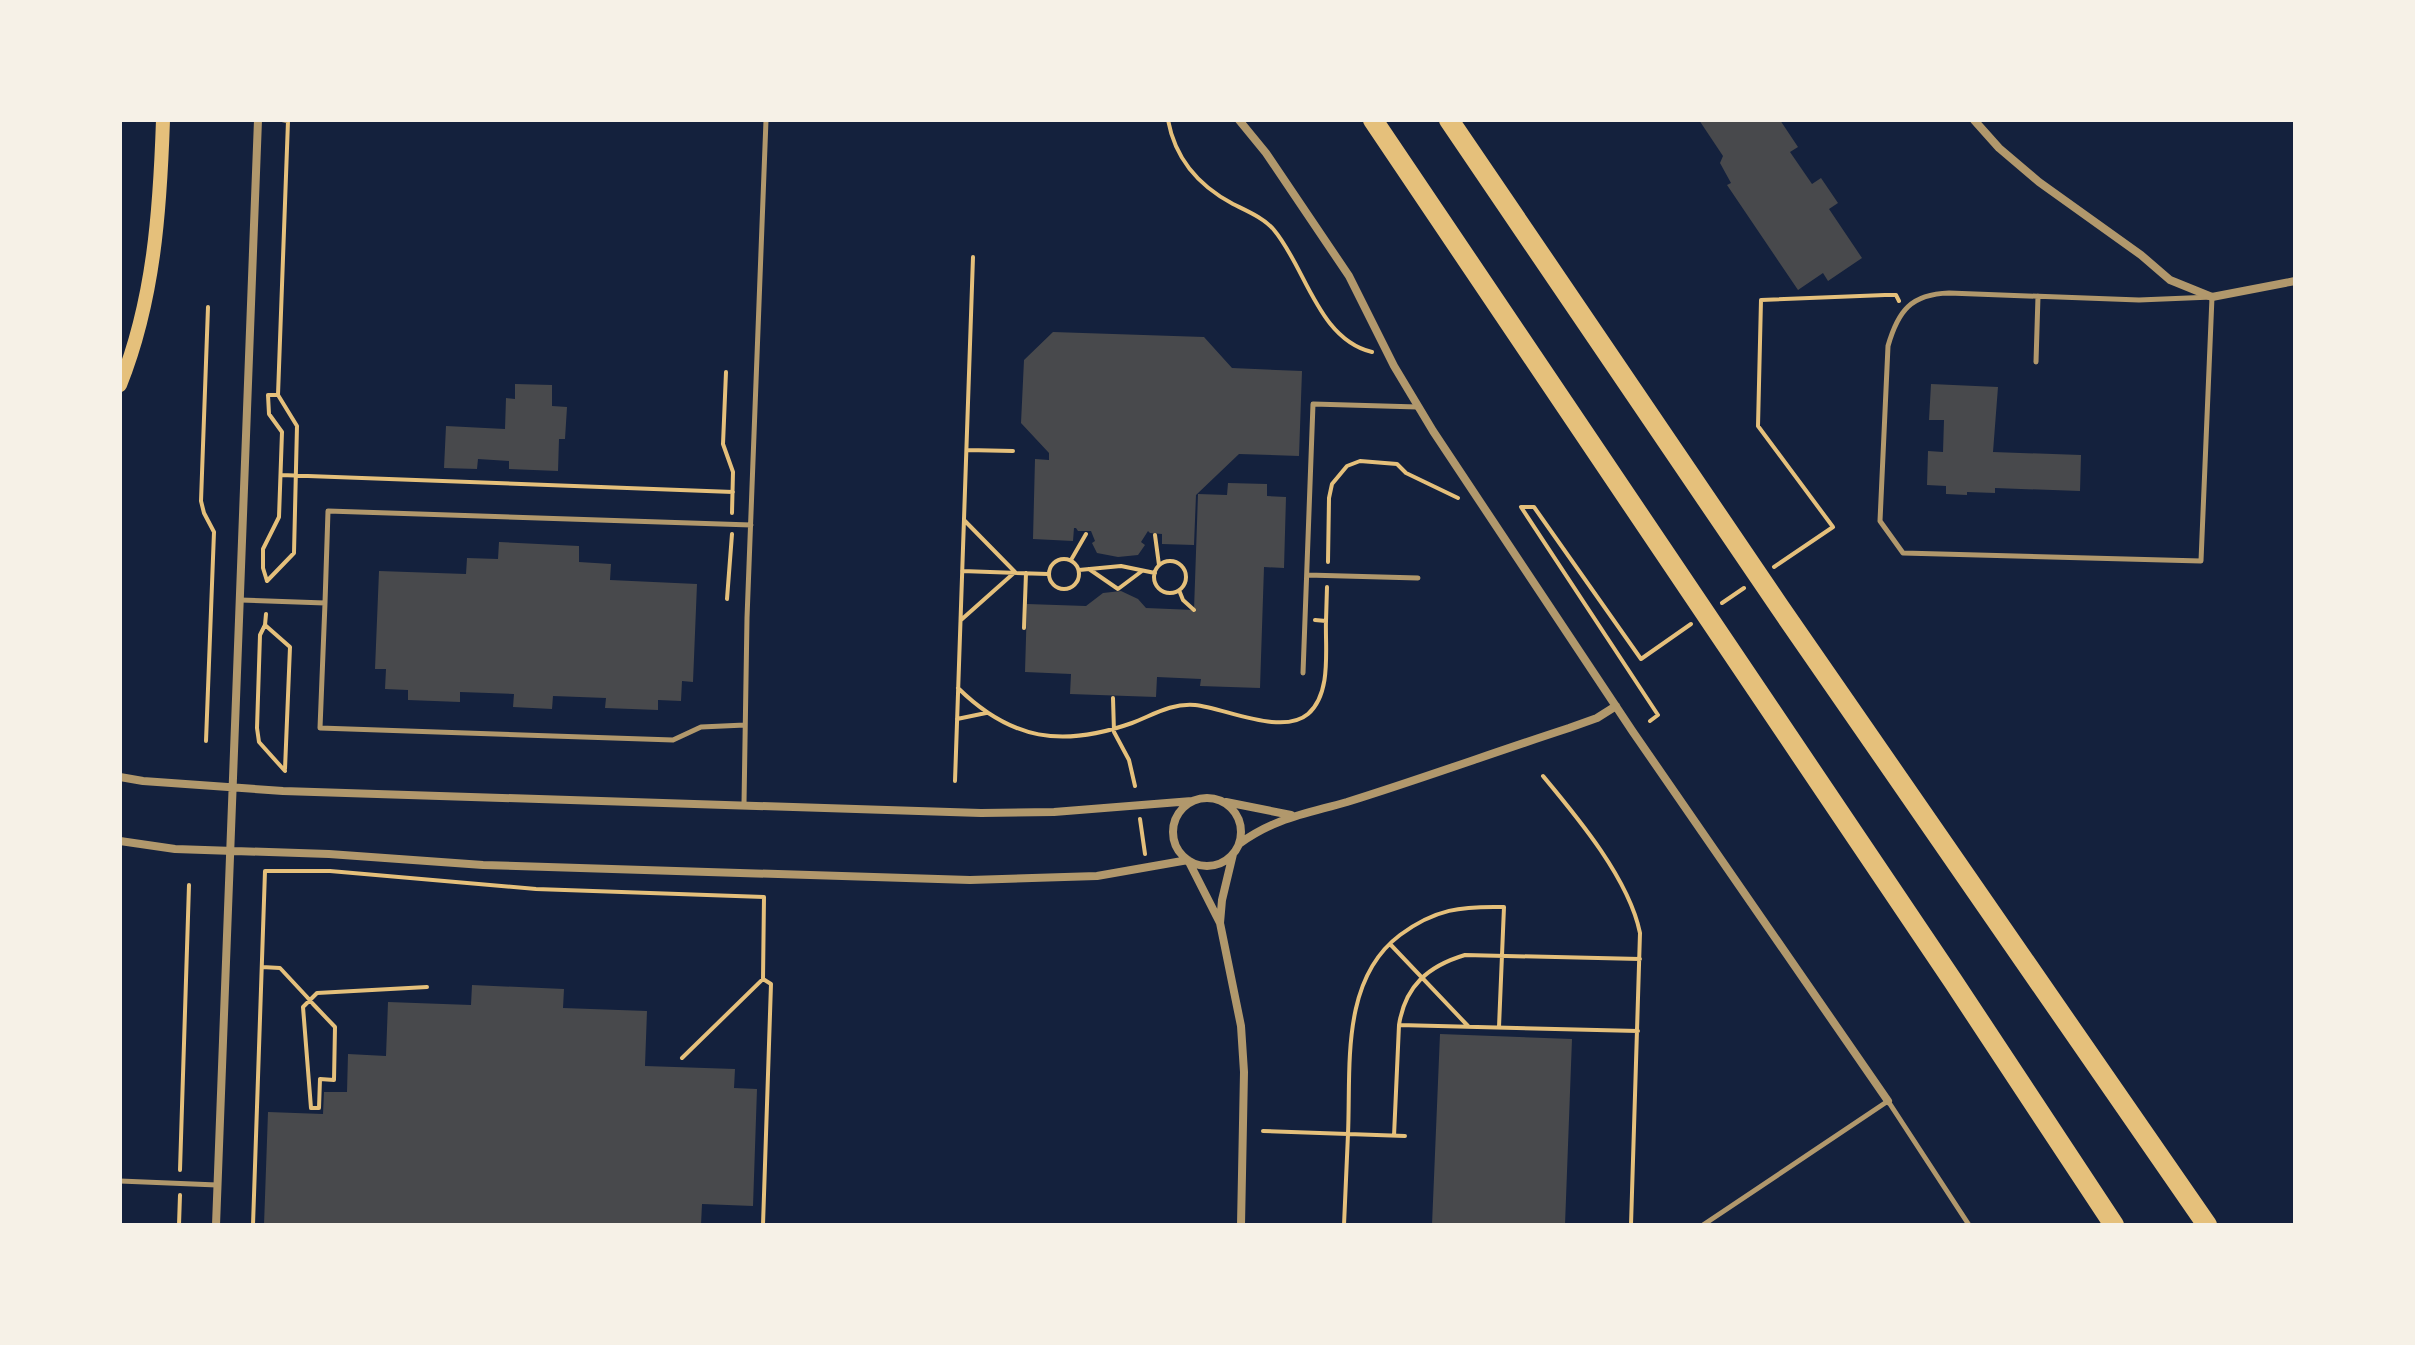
<svg xmlns="http://www.w3.org/2000/svg" width="2415" height="1345" viewBox="0 0 2415 1345" font-family="Poppins,sans-serif">
	<style>
		.building { fill: #48494c }
		.lines { fill: none; stroke-linecap: round; stroke-linejoin: round }
		.path { stroke: #e5c07b; stroke-width: 4 }
		.service { stroke: #b1986c; stroke-width: 5 }
		.minor { stroke: #b1986c; stroke-width: 8 }
		.secondary { stroke: #e5c07b; stroke-width: 14 }
		.motorway { stroke: #e5c07b; stroke-width: 20 }
	</style>
	<rect width="100%" height="100%" fill="#14213d"/>
	<path class="building" d="M1699,120H1780L1798,147L1790,152L1812,184L1821,178L1838,203L1829,209L1862,258L1828,281L1823,273L1798,290L1727,185L1731,183L1720,163L1723,156Z
		M1053,332L1204,337L1232,368L1302,371L1299,456L1239,454L1196,495L1194,545L1162,544V534L1150,533L1148,531L1141,542L1145,545L1138,555L1118,557L1097,553L1092,543L1095,541L1091,531H1078L1076,528H1074L1073,541L1033,539L1035,459L1049,460V453L1021,423L1024,360Z
		M515,384L552,385V406L567,407L565,439H559L558,471L509,469V461L478,459L477,469L444,468L446,426L505,429L506,398L515,399Z
		M1931,384L1998,387L1993,452L2081,455L2080,491L1995,488V493L1967,492V495L1946,494V486L1927,485L1928,451L1943,452L1944,420H1929Z
		M1228,483L1267,484V496L1286,497L1284,568L1264,567L1260,688L1200,686L1201,679L1157,677L1156,697L1070,694L1071,674L1025,672L1027,604L1086,606L1103,593L1121,591L1138,599L1146,608L1194,610L1198,494L1227,495Z
		M499,542L579,546V562L611,564L610,580L697,584L693,682L682,681L681,701L658,700V710L605,708L606,698L553,696L552,709L513,707L514,694L460,692V702L408,700V690L385,689L386,669H375L379,571L466,574L467,558L498,559Z
		M472,985L564,989L563,1008L647,1011L645,1066L735,1069L734,1088L757,1089L753,1206L702,1204L701,1225H264L268,1112L323,1114L324,1092H347L348,1054L386,1056L388,1002L471,1005Z
		M1440,1034L1572,1039L1565,1225H1432Z"/>
	<g class="lines">
		<path class="path" d="M1168,120C1175,158 1199,186 1233,204C1247,211 1264,218 1274,230C1306,268 1318,339 1372,352
			M726,372L723,444L733,472L732,513
			M967,450L1013,451
			M281,475L733,492
			M1155,535L1159,565
			M1049 574a15 15 0 1 1 30 0a15 15 0 1 1-30 0Z
			M1071,560L1086,534
			M1154 577a16 16 0 1 1 32 0a16 16 0 1 1-32 0Z
			M1328,562L1329,498L1332,484L1347,466L1360,461L1397,464L1406,473L1458,498
			M1774,567L1833,527L1758,426L1761,300L1885,295H1896L1899,301
			M1089,569L1118,589L1142,571
			M1079,570L1121,566L1155,573
			M962,571L1048,574
			M267,581L294,553L297,426L278,395L288,121L282,120
			M267,581L263,568V549L279,517L282,432L269,414L268,395H278
			M1179,590L1183,600L1194,610
			M727,599L732,534
			M1722,603L1744,588
			M266,614L265,625L260,635L257,728L259,742L285,771
			M961,620L1015,572L964,520
			M1326,621L1327,587
			M265,625L290,647L285,769
			M1024,628L1026,573
			M958,688C1011,740 1062,748 1132,723C1153,715 1171,703 1195,705C1225,708 1282,736 1308,714C1332,693 1325,649 1326,621L1315,620
			M1113,698L1114,732L1129,760L1135,786
			M957,719L986,713
			M1650,721L1658,715L1521,507H1534L1641,659L1691,624
			M206,741L214,532L204,513L201,501L208,307
			M1543,776C1578,818 1629,879 1640,933L1631,1225
			M955,781L973,257
			M1140,819L1145,854
			M1390,944L1468,1026
			M262,967L280,968L307,997L313,1004L335,1027L334,1080L320,1079L319,1108H311L303,1007L317,993L427,987
			M1638,1031L1399,1025C1405,986 1428,966 1465,955L1640,959
			M682,1058L763,979
			M1263,1131L1348,1134C1351,1068 1340,980 1400,935C1435,909 1461,906 1504,907L1499,1027
			M1394,1136L1399,1025
			M180,1170L189,885
			M179,1225L180,1195
			M253,1225L265,871H330L536,889L764,897L763,979L771,984L763,1225
			M1344,1225L1348,1134L1405,1136"/>
		<path class="service" d="M1949,293L2139,300L2212,297L2201,561L1903,553L1880,521L1888,346C1898,311 1911,294 1949,293Z
			M2036,362L2038,296
			M1307,575L1418,578
			M240,600L325,603L320,728L673,740L701,727L745,725
			M325,603L328,511L751,525
			M1303,673L1313,404L1418,407
			M744,804L747,618L766,120
			M120,1181L217,1185
			M1703,1225L1888,1101L1969,1225"/>
		<path class="minor" d="M1239,120L1266,153L1349,276L1394,366L1433,431L1633,732L1888,1101
			M1974,120L1999,148L2039,182L2141,255L2170,280L2212,297L2295,281
			M120,777L143,781L283,791L981,813L1054,812L1192,801
			M1173 832a34 34 0 1 1 68 0a34 34 0 1 1-68 0Z
			M1226,802L1291,815
			M120,841L175,849L329,854L483,865L970,880L1097,876L1188,860L1220,923
			M1239,844C1275,818 1305,814 1347,802C1421,779 1495,752 1569,728L1597,718L1616,706
			M1233,854L1222,900L1220,923L1241,1026L1244,1072L1241,1225
			M216,1225L258,120"/>
		<path class="secondary" d="M120,385C154,300 160,210 163,120"/>
		<path class="motorway" d="M1373,120L1953,981L2114,1225
			M1449,120L1779,606L2207,1225"/>
	</g>
	<rect width="2415" height="1345" fill="none" stroke="#f6f1e7" stroke-width="244"/>
</svg>
